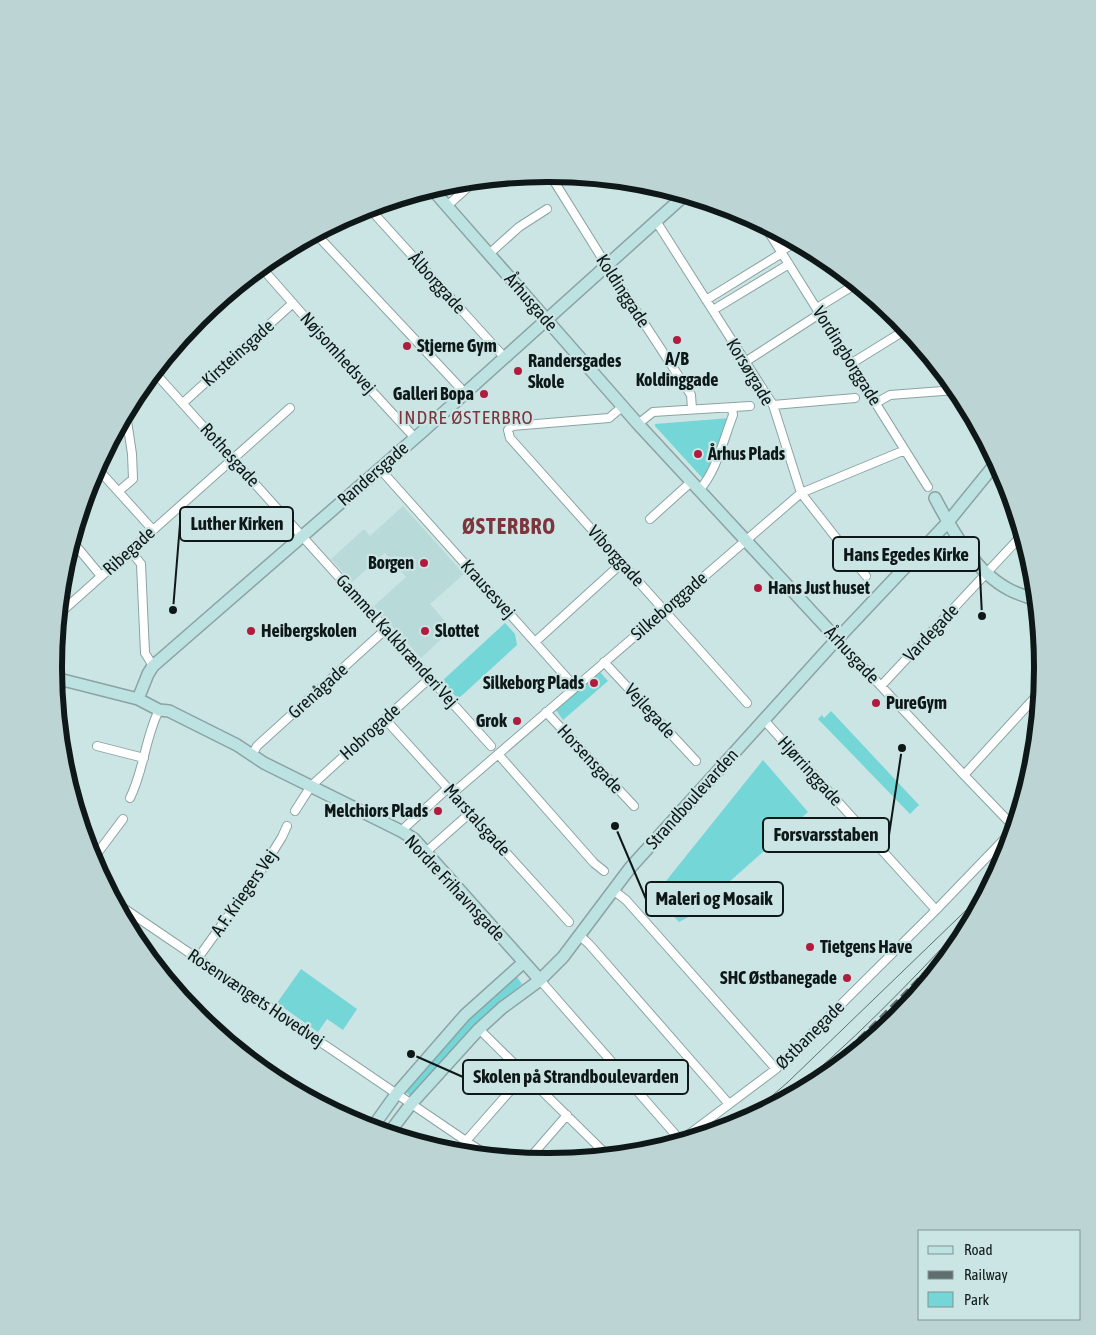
<svg xmlns="http://www.w3.org/2000/svg" width="1096" height="1335" viewBox="0 0 1096 1335" font-family="'Asap Condensed',sans-serif">
	<style>
		.built { fill: #b8dad9 }
		.green { fill: #74d6d6 }
		.lines { fill: none; stroke-linecap: round; stroke-linejoin: round }
		.street-casing { stroke: #8ba3a3; stroke-width: 10 }
		.secondary-casing { stroke: #8ba3a3; stroke-width: 14 }
		.street { stroke: #fff; stroke-width: 8 }
		.secondary { stroke: #bce2e2; stroke-width: 11 }
		.tram { stroke: #5f6f6f; stroke-width: 1 }
		.rail { stroke: #5f6f6f; stroke-width: 2.5; stroke-dasharray: 10 5; stroke-linecap: butt }
		.poi-dot { fill: #b01c3e; stroke: #cbe5e4; stroke-width: 2 }
		.labels { text-anchor: middle; stroke-width: 4.5; stroke-linejoin: round; paint-order: stroke }
		.street-label { font-size: 18px; fill: #0f1818; stroke: #cbe5e4 }
		.poi-label { font-size: 18px; font-weight: bold; fill: #0f1818; stroke: #cbe5e4; text-anchor: start }
		.neighbourhood-label { font-size: 19px; letter-spacing: 1px; fill: #7c343d; stroke: #cbe5e4 }
		.district-label { font-size: 22px; font-weight: bold; letter-spacing: 1px; fill: #7c343d; stroke: #cbe5e4 }
		.rim { fill: none; stroke: #0f1818; stroke-width: 6 }
		.leader { fill: none; stroke: #0f1818; stroke-width: 2 }
		.callout-dot { fill: #0f1818; stroke: #cbe5e4; stroke-width: 2 }
		.callout { fill: #cbe5e4; stroke: #0f1818; stroke-width: 2 }
		.callout-label { font-size: 19px; text-anchor: middle; font-weight: bold; fill: #0f1818 }
	</style>
	<rect width="100%" height="100%" fill="#cbe5e4"/>
	<path class="built" d="M403,506L464,574L430,604L452,629L421,658L374,606L406,577L385,553L352,582L331,559L364,529L370,536Z"/>
	<path class="green" d="M730,418L705,481L655,426V424Z
		M505,623L515,634L517,645L458,699L442,681Z
		M600,672L608,681L563,720L556,710Z
		M831,711L919,805L910,814L818,719L822,715L824,718Z
		M763,760L808,812L692,915L679,922L654,896Z
		M301,969L357,1009L343,1030L327,1019L318,1032L277,1003Z
		M517,977L522,984L498,1004L412,1098L404,1090L475,1013Z"/>
	<g class="lines">
		<g class="street-casing">
			<path id="street" d="M549,173L610,271L691,395L692,409
				M447,206L476,180
				M369,208L505,358
				M656,221L773,405L801,493L866,576
				M765,226L928,487
				M316,234L465,393
				M781,251L796,242
				M489,254L519,227L547,209
				M261,267L334,350L415,438
				M706,300L782,253
				M817,308L856,284
				M713,310L789,264
				M745,362L821,313
				M852,363L907,329
				M156,374L491,746
				M183,403L293,303
				M876,403L890,395L956,390
				M773,405L855,398
				M622,407L609,418L512,426L508,430L510,438L747,703
				M638,424L653,412L750,406
				M97,468L153,530
				M380,469L575,687
				M699,490C716,473 724,438 733,415L732,408
				M119,491L133,479L132,454L126,414
				M650,519L691,482
				M72,541L101,576
				M130,550L141,564L145,653L153,666
				M59,614L290,408
				M837,639L964,775L1014,827
				M535,642L622,563
				M604,662L696,761
				M881,686L1022,535
				M546,712L634,806
				M385,719L569,922
				M764,720L936,910
				M97,746L144,758
				M498,754L594,863L604,871
				M252,755L257,746L386,629
				M964,775L1040,692
				M453,793L801,493L905,450
				M130,798C144,770 145,738 159,710
				M295,811L311,786L430,678
				M401,831L448,788
				M426,852L470,813
				M93,859L123,819
				M613,890L626,900L776,1069
				M116,903L488,1156
				M580,936L589,944L729,1104
				M198,958L264,866L282,837L287,826
				M540,980L681,1141
				M479,1029L608,1156
				M466,1141L525,1074
				M680,1141L776,1069L936,910L1013,830
				M528,1160L567,1115"/>
		</g>
		<g class="secondary-casing">
			<path id="secondary" d="M432,189L638,424L837,639
				M935,498C953,532 975,572 1010,590C1018,594 1027,597 1036,600
				M55,678L138,699L159,710L169,711L237,745L264,763L401,831L414,839L540,980
				M138,699L148,674L153,666L422,432L685,195
				M372,1128L397,1093L465,1015L524,962
				M389,1133L411,1104L479,1029L502,1008L540,980L563,957L630,868L828,649L948,522L996,463"/>
		</g>
		<use href="#street" class="street"/>
		<use href="#secondary" class="secondary"/>
		<path class="tram" d="M779,1102C850,1046 913,979 975,913
			M743,1121L788,1082L986,891"/>
		<path class="rail" d="M803,1089C861,1039 914,984 966,928"/>
	</g>
	<g class="poi-dot">
		<circle cx="677" cy="340" r="5"/>
		<circle cx="407" cy="346" r="5"/>
		<circle cx="518" cy="371" r="5"/>
		<circle cx="484" cy="394" r="5"/>
		<circle cx="698" cy="454" r="5"/>
		<circle cx="424" cy="563" r="5"/>
		<circle cx="758" cy="588" r="5"/>
		<circle cx="251" cy="631" r="5"/>
		<circle cx="425" cy="631" r="5"/>
		<circle cx="594" cy="683" r="5"/>
		<circle cx="876" cy="703" r="5"/>
		<circle cx="517" cy="721" r="5"/>
		<circle cx="438" cy="811" r="5"/>
		<circle cx="810" cy="947" r="5"/>
		<circle cx="847" cy="978" r="5"/>
	</g>
	<g class="labels">
		<g class="street-label">
			<text transform="translate(437 283) rotate(48)" y="6">Ålborggade</text>
			<text transform="translate(623 291) rotate(57)" y="6">Koldinggade</text>
			<text transform="translate(531 302) rotate(49)" y="6">Århusgade</text>
			<text transform="translate(238 353) rotate(-42)" y="6">Kirsteinsgade</text>
			<text transform="translate(338 353) rotate(48)" y="6">Nøjsomhedsvej</text>
			<text transform="translate(847 356) rotate(58)" y="6">Vordingborggade</text>
			<text transform="translate(750 372) rotate(59)" y="6">Korsørgade</text>
			<text transform="translate(230 455) rotate(48)" y="6">Rothesgade</text>
			<text transform="translate(373 474) rotate(-41)" y="6">Randersgade</text>
			<text transform="translate(129 551) rotate(-42)" y="6">Ribegade</text>
			<text transform="translate(616 556) rotate(48)" y="6">Viborggade</text>
			<text transform="translate(488 589) rotate(48)" y="6">Krausesvej</text>
			<text transform="translate(669 606) rotate(-41)" y="6">Silkeborggade</text>
			<text transform="translate(931 633) rotate(-47)" y="6">Vardegade</text>
			<text transform="translate(397 641) rotate(48)" y="6">Gammel Kalkbrænderi Vej</text>
			<text transform="translate(852 655) rotate(47)" y="6">Århusgade</text>
			<text transform="translate(318 691) rotate(-42)" y="6">Grenågade</text>
			<text transform="translate(650 711) rotate(48)" y="6">Vejlegade</text>
			<text transform="translate(370 732) rotate(-42)" y="6">Hobrogade</text>
			<text transform="translate(590 759) rotate(47)" y="6">Horsensgade</text>
			<text transform="translate(810 771) rotate(48)" y="6">Hjørringgade</text>
			<text transform="translate(692 799) rotate(-48)" y="6">Strandboulevarden</text>
			<text transform="translate(477 820) rotate(48)" y="6">Marstalsgade</text>
			<text transform="translate(455 888) rotate(47)" y="6">Nordre Frihavnsgade</text>
			<text transform="translate(244 893) rotate(-55)" y="6">A.F. Kriegers Vej</text>
			<text transform="translate(256 998) rotate(34)" y="6">Rosenvængets Hovedvej</text>
			<text transform="translate(810 1035) rotate(-45)" y="6">Østbanegade</text>
		</g>
		<g class="poi-label">
			<text x="417" y="352">Stjerne Gym</text>
			<text x="677" y="365" text-anchor="middle">A/B<tspan x="677" dy="21">Koldinggade</tspan></text>
			<text x="528" y="367">Randersgades<tspan x="528" dy="21">Skole</tspan></text>
			<text x="474" y="400" text-anchor="end">Galleri Bopa</text>
			<text x="708" y="460">Århus Plads</text>
			<text x="414" y="569" text-anchor="end">Borgen</text>
			<text x="768" y="594">Hans Just huset</text>
			<text x="261" y="637">Heibergskolen</text>
			<text x="435" y="637">Slottet</text>
			<text x="584" y="689" text-anchor="end">Silkeborg Plads</text>
			<text x="886" y="709">PureGym</text>
			<text x="507" y="727" text-anchor="end">Grok</text>
			<text x="428" y="817" text-anchor="end">Melchiors Plads</text>
			<text x="820" y="953">Tietgens Have</text>
			<text x="837" y="984" text-anchor="end">SHC Østbanegade</text>
		</g>
		<g class="neighbourhood-label">
			<text x="466" y="424">INDRE ØSTERBRO</text>
		</g>
		<g class="district-label">
			<text x="509" y="534">ØSTERBRO</text>
		</g>
	</g>
	<path d="M0 0H1096V1335H0ZM547 182H549A485 485 0 0 1 1034 667V668A485 485 0 0 1 549 1153H547A485 485 0 0 1 62 668V667A485 485 0 0 1 547 182Z" fill="#bcd5d4" fill-rule="evenodd"/>
	<path class="rim" d="M547 182H549A485 485 0 0 1 1034 667V668A485 485 0 0 1 549 1153H547A485 485 0 0 1 62 668V667A485 485 0 0 1 547 182Z"/>
	<path class="leader" d="M173 610L180 524M982 616L979 554M902 748L889 835M615 826L646 899M411 1054L463 1077"/>
	<g class="callout-dot">
		<circle cx="173" cy="610" r="5"/>
		<circle cx="982" cy="616" r="5"/>
		<circle cx="902" cy="748" r="5"/>
		<circle cx="615" cy="826" r="5"/>
		<circle cx="411" cy="1054" r="5"/>
	</g>
	<g class="callout">
		<rect x="180" y="507" width="113" height="34" rx="5"/>
		<rect x="833" y="537" width="146" height="34" rx="5"/>
		<rect x="763" y="818" width="126" height="34" rx="5"/>
		<rect x="646" y="882" width="137" height="34" rx="5"/>
		<rect x="463" y="1060" width="225" height="34" rx="5"/>
	</g>
	<g class="callout-label">
		<text x="237" y="530">Luther Kirken</text>
		<text x="906" y="561">Hans Egedes Kirke</text>
		<text x="826" y="841">Forsvarsstaben</text>
		<text x="714" y="905">Maleri og Mosaik</text>
		<text x="576" y="1083">Skolen på Strandboulevarden</text>
	</g>
	<rect x="918" y="1230" width="162" height="90" fill="#cbe5e4" stroke="#809392"/>
	<rect x="928" y="1246" width="25" height="8" fill="#bce2e2" stroke="#809392"/>
	<text x="964" y="1255" font-size="15" fill="#0f1818">Road</text>
	<rect x="928" y="1271" width="25" height="8" fill="#5f6f6f" stroke="#809392"/>
	<text x="964" y="1280" font-size="15" fill="#0f1818">Railway</text>
	<rect x="928" y="1292" width="25" height="15" fill="#74d6d6" stroke="#809392"/>
	<text x="964" y="1305" font-size="15" fill="#0f1818">Park</text>
</svg>
